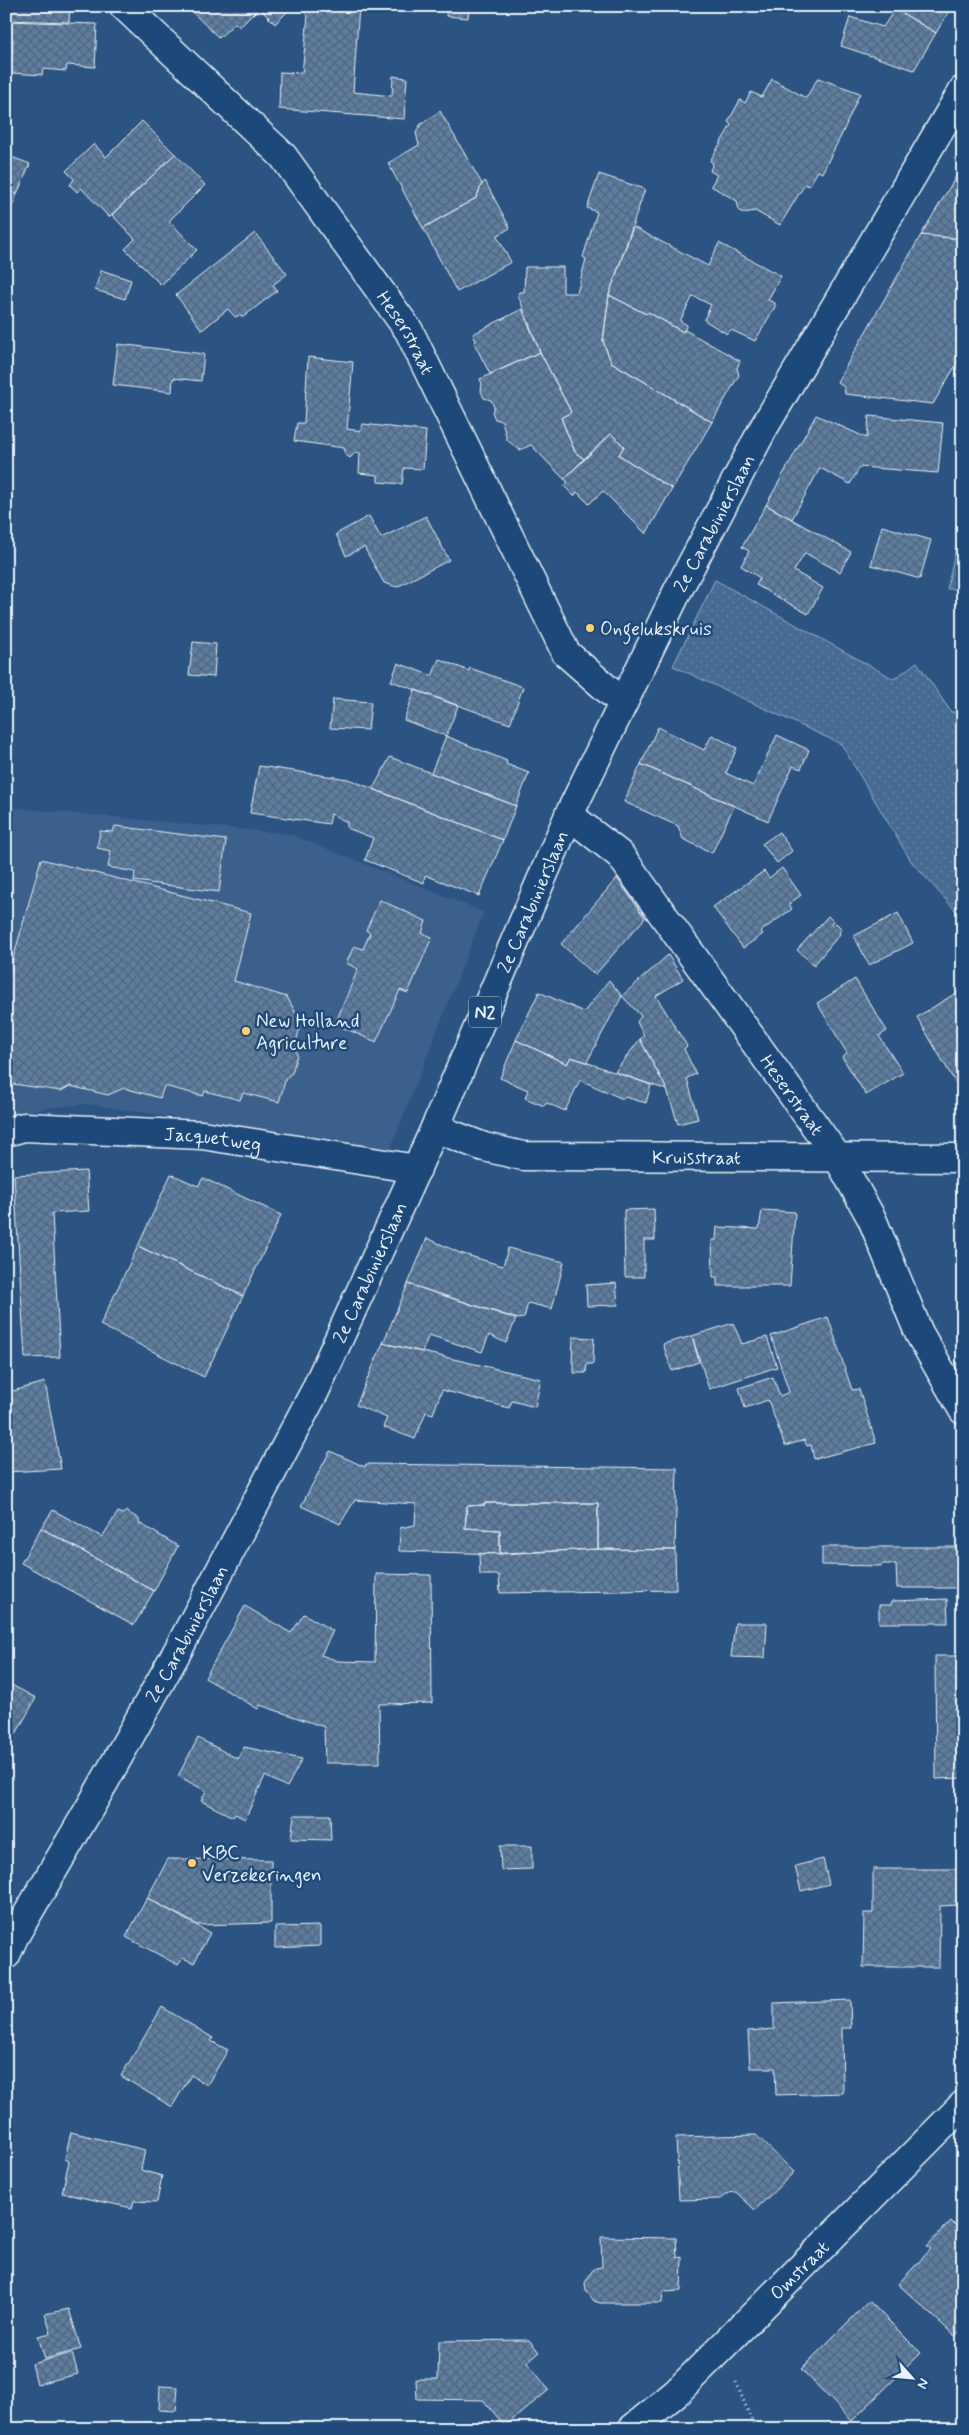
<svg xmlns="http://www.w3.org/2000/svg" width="969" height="2435" viewBox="0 0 969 2435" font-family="Mynerve,sans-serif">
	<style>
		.built { fill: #3a608b }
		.grass { fill: url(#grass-dots); stroke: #98aec6 }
		.building { fill: url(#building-cross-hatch); stroke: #e8f1f8 }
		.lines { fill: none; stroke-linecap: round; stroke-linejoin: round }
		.street-casing { stroke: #e8f1f8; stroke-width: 31 }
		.primary-casing { stroke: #e8f1f8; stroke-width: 31 }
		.path { stroke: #e8f1f8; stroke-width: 3; stroke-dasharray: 1 4; stroke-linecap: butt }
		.street { stroke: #1f4a7a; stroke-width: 28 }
		.primary { stroke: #1f4a7a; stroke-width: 28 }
		.poi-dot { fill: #ffd166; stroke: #1f4a7a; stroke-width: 2 }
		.labels { text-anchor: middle; stroke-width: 5; stroke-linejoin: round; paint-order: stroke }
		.shield { fill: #1f4a7a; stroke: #acbfd2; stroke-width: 1 }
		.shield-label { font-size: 18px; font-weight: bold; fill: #e8f1f8 }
		.street-label { font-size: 19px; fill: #e8f1f8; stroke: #1f4a7a }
		.poi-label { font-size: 19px; fill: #e8f1f8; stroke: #1f4a7a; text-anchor: start }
	</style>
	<defs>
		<pattern id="grass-dots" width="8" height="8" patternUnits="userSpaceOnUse" patternTransform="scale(1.25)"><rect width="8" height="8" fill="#476b93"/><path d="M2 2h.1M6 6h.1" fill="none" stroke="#6281a3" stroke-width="1.8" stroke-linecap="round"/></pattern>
		<pattern id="building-cross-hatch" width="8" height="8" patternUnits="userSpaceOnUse" patternTransform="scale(1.25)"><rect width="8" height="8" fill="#5d7da1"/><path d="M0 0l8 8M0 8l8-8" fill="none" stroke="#53657a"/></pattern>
	</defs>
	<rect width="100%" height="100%" fill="#2b5482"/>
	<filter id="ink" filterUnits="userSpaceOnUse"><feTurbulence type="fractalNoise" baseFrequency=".02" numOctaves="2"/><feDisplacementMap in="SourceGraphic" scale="10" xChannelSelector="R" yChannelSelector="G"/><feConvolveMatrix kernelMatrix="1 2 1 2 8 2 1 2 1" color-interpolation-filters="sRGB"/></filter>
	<g filter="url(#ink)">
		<path class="built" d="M6,807L290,834L484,912L390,1150L87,1104L46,1108L6,1118Z"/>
		<path class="grass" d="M963,516V589H947Z
			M715,580L894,679L917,662L951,712H963V919L911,861L841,744L673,666Z"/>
		<path class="building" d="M6,6H70L69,22L6,20Z
			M190,6H293L275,24L259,8L240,27L235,23L219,38L188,8Z
			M298,6H359L353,92L392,96L393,76L407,78L404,119L279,109L280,72L302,73L308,16Z
			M447,6H469L468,18L446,16Z
			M897,6H952L936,33L895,9Z
			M895,9L936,33L914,70L841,46L850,17L883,27Z
			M6,21L97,24L95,67L67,65L66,71L43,69L42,75L11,73L13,40H6Z
			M818,78L860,93L842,134L822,173L818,171L809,186L805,184L780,225L755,211L744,213L739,211L737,201L711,186L717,175L710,171L713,163L710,161L731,125L728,122L740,100L745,103L751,92L762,97L772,79L806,98Z
			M440,111L482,184L476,198L423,228L388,163L419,145L416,133L420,125Z
			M142,121L175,154L109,217L81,188L77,192L70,185L74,179L66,171L94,144L106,157Z
			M175,154L205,185L169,221L197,250L161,285L125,249L135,239L112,215Z
			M6,155L30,164L17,194L6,190Z
			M963,165V239L921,235Z
			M599,174L645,189L609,295L603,341L611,362L712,422L672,489L619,455L624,446L611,434L584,459L575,452L561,418L571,412L540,352L518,295L519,292H524L525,267H563V293H577L586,259L583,257L597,212L587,208Z
			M485,181L510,228L497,236L511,262L457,292L423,228L476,198L482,184Z
			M6,190L17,194L11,210L6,208Z
			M633,227L708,266L719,243L781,276L768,300L775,303V307L755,341L731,330L727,334L704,320L711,305L693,296L680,321L687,325L683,332L648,312L646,314L609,295Z
			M255,233L287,274L273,285L277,291L243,317L240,315L235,317L228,309L202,330L176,295Z
			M921,235L963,239V353L933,404L845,394L844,387L837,382Z
			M101,270L131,280L125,299L95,290Z
			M609,295L646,314L648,312L683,332L685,330L740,361L737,368L739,375L712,422L611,362L603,341Z
			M522,309L540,352L490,374L474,343L476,341L473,334Z
			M118,344L204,354L201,381L173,378L172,392L113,385Z
			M540,352L571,412L561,418L575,452L584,459L564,479L531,445L520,450L507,440L502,421L495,419L492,412L494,407L491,400L484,398L481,391L482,384L480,379Z
			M308,357L353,362L347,429L361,431L363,424L426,431L423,469L404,468L402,484L378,482V475L359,473L360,453L356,452L350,458L346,455L344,448L294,441L297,423H304Z
			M816,415L867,438L869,416L943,423L938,473L860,467L850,484L820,468L792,519L766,505Z
			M611,434L624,446L619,455L672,489L646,534L603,491L589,504L577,492L574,496L564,486L568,482L564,479Z
			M766,505L851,552L840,572L805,553L794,571L823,588L808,614L756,585L760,578L741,566L749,551L742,547Z
			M369,516L381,538L426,516L449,560L397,587L384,583L364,547L346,556L336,534Z
			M882,526L931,540L920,579L871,565Z
			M193,642L216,644L214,677L189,675Z
			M439,659L469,671L470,668L523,687L510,724L391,681L398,663L432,676Z
			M415,690L458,706L446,736L404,720Z
			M333,699L371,702L368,730L330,728Z
			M658,727L704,750L712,735L737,748L726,773L753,786L777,735L809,750L801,769L793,766L768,821L641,764Z
			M446,736L507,761L506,764L529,773L516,806L431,773Z
			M390,757L516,806L503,840L373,789Z
			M641,764L734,806L712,853L683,839L678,826L624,802Z
			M259,766L348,779L503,840L479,896L425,875L424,883L365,860L373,838L347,828V822L331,814L329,824L250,813Z
			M115,826L226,840L219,892L134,881L135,872L108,867L111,851L97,848L100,831L113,832Z
			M779,832L792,851L777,863L762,844Z
			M41,859L251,913L234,981L287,997L301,1022L295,1047L297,1055L292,1073L286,1078L279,1102L243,1093L240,1100L205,1091L203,1096L164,1086L160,1098L124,1088L108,1095L70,1086L61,1091L6,1083V984Z
			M782,868L801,895L789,904L792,909L761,931L763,934L743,948L713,907L764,871L769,878Z
			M617,878L645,918L595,975L561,944Z
			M380,900L426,921L422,933L432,937L408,993L400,990L376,1042L335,1024L358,969L346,963L354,946L363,949L370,933L366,930Z
			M898,913L913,943L869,965L854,936Z
			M828,916L833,921L831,924L832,926L836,923L842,929L839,932L840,934L814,965L797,950Z
			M668,955L683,979L656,996L687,1046L684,1049L696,1074L687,1078L698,1119L678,1124L667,1090L640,1039L644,1036L637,1022L641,1016L622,996Z
			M855,979L887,1031L879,1036L903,1073L866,1095L842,1057L847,1053L817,1003Z
			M609,980L622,996L587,1062L571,1057L567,1064L516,1040L539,992L584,1012Z
			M961,990L963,1078L955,1082L917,1017Z
			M640,1039L667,1090L615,1072Z
			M516,1040L567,1064L571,1057L651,1085L646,1103L625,1097L623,1099L580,1080L565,1111L547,1103L544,1106L525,1098L528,1090L500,1078Z
			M86,1171L89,1211L52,1213L60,1357L25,1358L14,1175Z
			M171,1174L198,1186L203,1178L281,1215L243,1296L138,1246Z
			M654,1209L655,1240H644V1277H625L624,1210Z
			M762,1210L795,1212L790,1286H717V1277H713L712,1240H716L717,1227L759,1229Z
			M427,1238L460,1253L503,1266L508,1248L564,1262L552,1309L528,1303L524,1318L518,1319L408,1284Z
			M138,1246L243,1296L204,1377L100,1325Z
			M616,1283L618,1305L587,1306L586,1285Z
			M408,1284L516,1319L506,1343L489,1335L482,1352L429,1335L422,1352L383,1343Z
			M828,1317L852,1390L859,1389L876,1443L814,1459L811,1445L807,1446L804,1440L785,1446L768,1400L745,1408L739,1388L773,1377L780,1396L789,1392L771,1336Z
			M733,1323L742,1344L767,1337L777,1367L709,1389L692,1336Z
			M692,1336L699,1362L672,1371L663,1344Z
			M573,1337L594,1338L593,1364H587L586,1373H574V1363H572Z
			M383,1343L541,1379L535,1407L512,1401L509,1408L442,1390L433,1414L426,1412L415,1439L383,1427L387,1418L356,1405Z
			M45,1382L61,1469L6,1472V1393Z
			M330,1451L365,1467L366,1464L677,1468L675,1550L598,1549V1503H485V1505L467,1506L465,1528L500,1530V1554L399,1551L400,1528L415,1525L416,1504L355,1500L340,1524L301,1506Z
			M485,1503H598V1549L500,1554V1530L465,1528L467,1506L485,1505Z
			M53,1510L102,1537L118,1512L123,1514L126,1511L139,1519V1523L178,1546L154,1591L41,1528Z
			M41,1528L154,1591L134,1625L21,1563Z
			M822,1547H963V1588H897L896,1564H883L881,1566L822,1565Z
			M598,1549L675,1550L676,1590L500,1593L499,1575H480L479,1554Z
			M376,1574L431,1575L432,1703L379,1704L380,1763H325L324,1727L260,1705L258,1709L205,1678L245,1606L291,1633L304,1614L333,1631L321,1655L338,1661L375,1662Z
			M947,1599L948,1623H879V1605H891L892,1601Z
			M6,1616L10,1647H6Z
			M735,1623H767L765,1658L731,1657Z
			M935,1656H963V1778L936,1779Z
			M6,1682L36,1698L16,1734L6,1729Z
			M198,1738L238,1759L244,1747L302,1759L287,1787L265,1776L245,1819L235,1814L233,1817L201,1801L206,1791L178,1776Z
			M294,1815H330L331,1840L291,1839Z
			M500,1846H532V1869L501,1870Z
			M168,1859L271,1860V1923L198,1925L147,1898Z
			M823,1859L829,1884L801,1891L795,1866Z
			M873,1869H958L959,1905L940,1906L939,1967H863L864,1913H873Z
			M147,1898L210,1933L194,1963L183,1958L178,1965L126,1937Z
			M320,1926V1946L275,1948V1927Z
			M850,2000L851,2028H842L843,2093L776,2095L775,2068H750L748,2031L774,2029V2003Z
			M162,2007L213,2038L211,2041L228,2050L207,2085L191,2075L172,2107L121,2076Z
			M71,2132L145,2150L141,2170L162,2176L157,2202L134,2201L132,2208L62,2193L69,2161L65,2159Z
			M756,2135L794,2172L755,2210L736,2192L729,2193L721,2199L679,2200L676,2137Z
			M951,2221L963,2233V2329L955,2336L898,2284L931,2249L927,2246Z
			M601,2237L676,2238L677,2258L682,2257L681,2291L663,2292L662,2303H600L594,2301L586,2291L585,2283L592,2271L596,2268L602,2267Z
			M6,2296L13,2300L6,2312Z
			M869,2301L921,2353L852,2421L801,2369Z
			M69,2309L81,2349L45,2359L38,2336L51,2333L45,2314Z
			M529,2340L539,2352L527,2362L549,2390L505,2426L483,2400L417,2399L416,2379H438L439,2341Z
			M72,2353L78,2374L37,2384L32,2364Z
			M160,2386L178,2387L176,2411L159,2410Z
			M176,2422V2429H142L141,2423Z"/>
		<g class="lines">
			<g class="street-casing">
				<g id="street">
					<path id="s1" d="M124,6L283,156L409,331L566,653L623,703"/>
					<path id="s2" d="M569,815L620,855L838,1158L872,1219L919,1333L963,1410"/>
					<path id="s3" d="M435,1128L484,1147L523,1156L963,1158"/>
					<path id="s4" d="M6,1132L24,1127L202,1135L417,1169"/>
					<path id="s5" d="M632,2429L677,2392L963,2105"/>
				</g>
			</g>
			<g class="primary-casing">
				<g id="primary">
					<path id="s6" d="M6,1955L14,1937L92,1804L178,1650L315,1391L435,1128L569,815L677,592L763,429L963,90"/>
				</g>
			</g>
			<path class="path" d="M736,2382L755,2429"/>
			<use href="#street" class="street"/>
			<use href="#primary" class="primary"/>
		</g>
	</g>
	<g class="poi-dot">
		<circle cx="590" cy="628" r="5"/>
		<circle cx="246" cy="1031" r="5"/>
		<circle cx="192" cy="1863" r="5"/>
	</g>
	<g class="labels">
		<rect class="shield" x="469" y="996.5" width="32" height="31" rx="4"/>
		<g class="shield-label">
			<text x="485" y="1018">N2</text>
		</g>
		<g class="street-label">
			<text dy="7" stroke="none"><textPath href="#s1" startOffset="434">Heserstraat</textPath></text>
			<text dy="7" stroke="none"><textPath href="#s6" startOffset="1599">2e Carabinierslaan</textPath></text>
			<text dy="7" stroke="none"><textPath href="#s6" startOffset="1179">2e Carabinierslaan</textPath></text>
			<text dy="7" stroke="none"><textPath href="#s2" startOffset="360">Heserstraat</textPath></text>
			<text dy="7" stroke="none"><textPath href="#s4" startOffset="208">Jacquetweg</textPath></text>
			<text dy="7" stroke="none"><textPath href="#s3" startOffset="266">Kruisstraat</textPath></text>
			<text dy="7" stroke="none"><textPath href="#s6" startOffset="774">2e Carabinierslaan</textPath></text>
			<text dy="7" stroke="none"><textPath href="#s6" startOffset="369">2e Carabinierslaan</textPath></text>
			<text dy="7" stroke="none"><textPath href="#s5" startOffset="231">Omstraat</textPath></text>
		</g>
		<g class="poi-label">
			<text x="600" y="635">Ongelukskruis</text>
			<text x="256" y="1027">New Holland<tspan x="256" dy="22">Agriculture</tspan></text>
			<text x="202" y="1859">KBC<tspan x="202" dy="22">Verzekeringen</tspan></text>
		</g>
	</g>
	<rect width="969" height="2435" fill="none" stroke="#1f4a7a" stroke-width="25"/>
	<rect x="12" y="12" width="944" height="2410" fill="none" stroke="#e8f1f8" stroke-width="2" filter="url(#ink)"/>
	<g transform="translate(912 2378) rotate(117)" stroke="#1f4a7a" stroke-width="4" paint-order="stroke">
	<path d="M0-4L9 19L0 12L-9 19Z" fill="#e8f1f8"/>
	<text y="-8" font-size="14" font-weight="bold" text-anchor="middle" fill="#e8f1f8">N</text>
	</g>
</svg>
